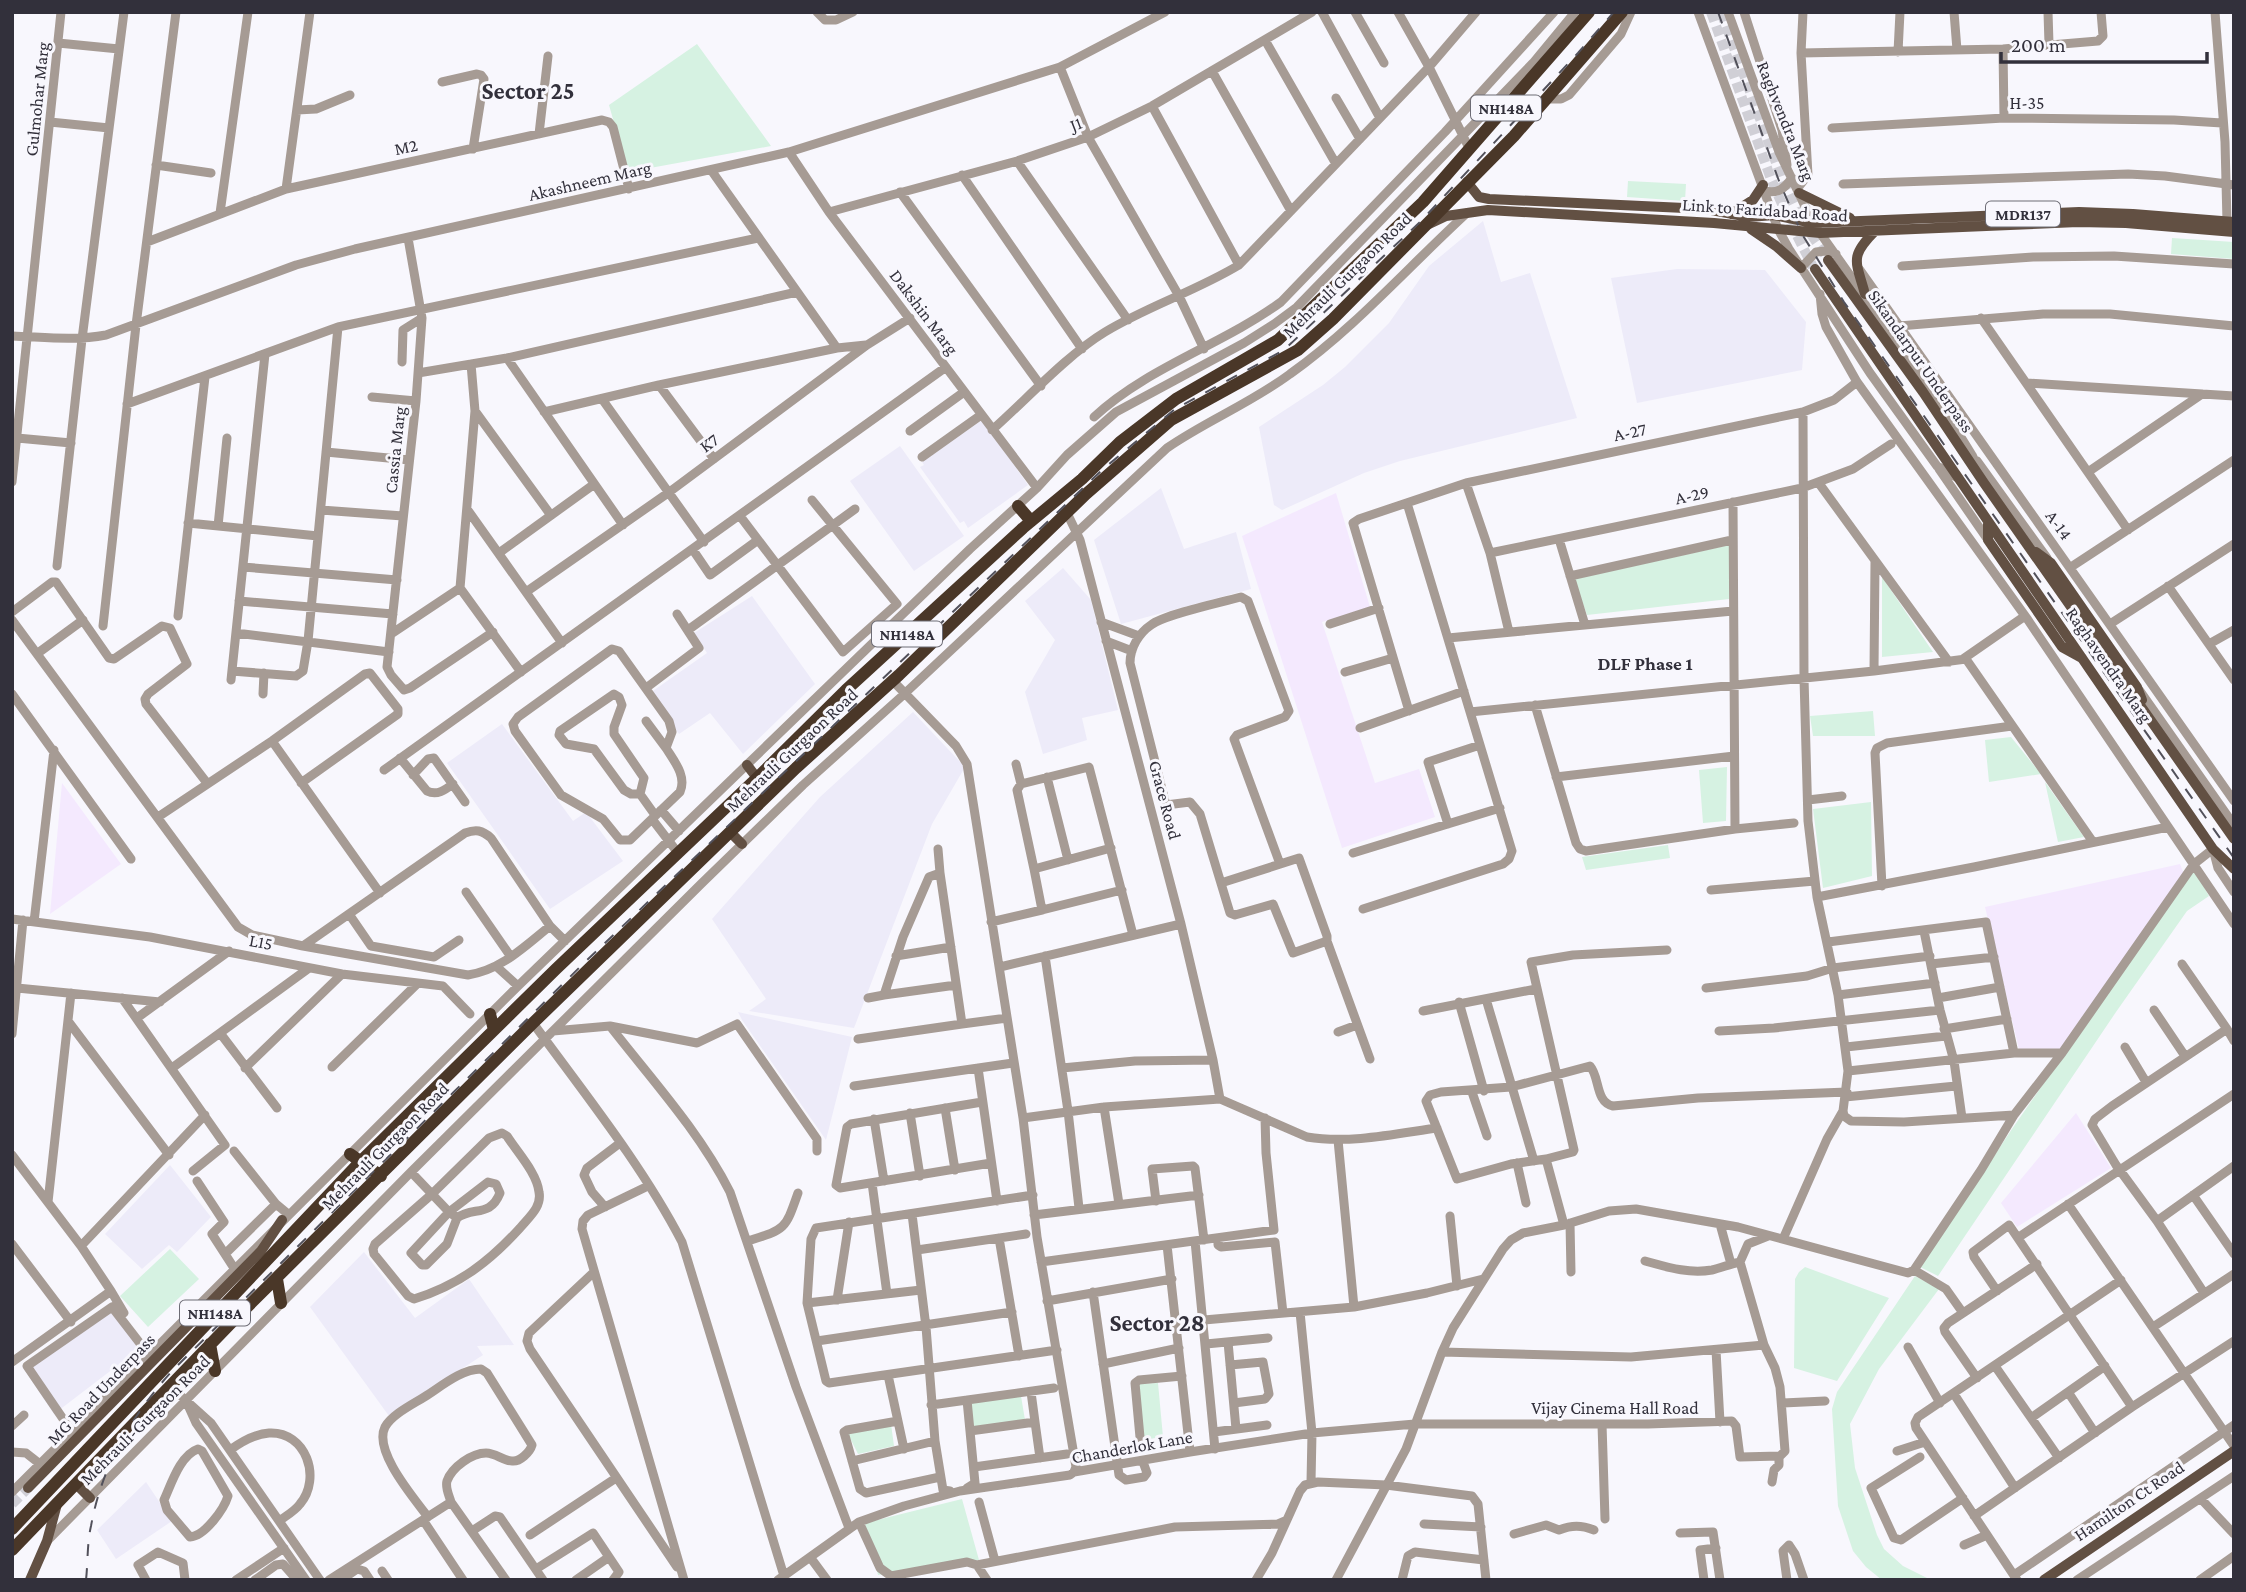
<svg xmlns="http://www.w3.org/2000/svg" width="2246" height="1592" viewBox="0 0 2246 1592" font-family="'Crimson Pro',serif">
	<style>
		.built { fill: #edebf9 }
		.education { fill: #f4e9fe }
		.green { fill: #d6f2e2 }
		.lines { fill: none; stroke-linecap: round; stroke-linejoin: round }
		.major-tunnel { stroke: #d0cfd6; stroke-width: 10; stroke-dasharray: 10 5; stroke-linecap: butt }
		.minor { stroke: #a69b94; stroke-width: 9 }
		.major { stroke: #625043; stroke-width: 10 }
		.highway { stroke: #4a3728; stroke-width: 12 }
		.rail { stroke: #52515b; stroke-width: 2; stroke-dasharray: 12 12; stroke-linecap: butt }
		.labels { text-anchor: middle; stroke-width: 6; stroke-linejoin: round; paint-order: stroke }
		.shield { fill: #f8f7fd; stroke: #6d6c75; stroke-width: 2 }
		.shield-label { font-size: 16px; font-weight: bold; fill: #32303b }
		.street-label { font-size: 18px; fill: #32303b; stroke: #f8f7fd }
		.neighbourhood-label { font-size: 19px; font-weight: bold; fill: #32303b; stroke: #f8f7fd }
		.district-label { font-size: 24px; font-weight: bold; fill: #32303b; stroke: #f8f7fd }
	</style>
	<rect width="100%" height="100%" fill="#f8f7fd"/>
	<path class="built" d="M1483,221L1501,282L1530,273L1577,418L1400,461L1364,473L1282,510L1274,505L1259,427L1323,385L1345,367L1389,323L1429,266Z
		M1677,269L1765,270L1806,322L1802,370L1637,403L1611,278Z
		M982,420L1028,485L968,528L964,521L960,523L920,467L924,465L922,462Z
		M900,446L964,536L914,571L850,481Z
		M1161,488L1184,549L1236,532L1251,589L1121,624L1094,540Z
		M1063,568L1091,600L1118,710L1082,718L1087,740L1043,754L1025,692L1055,640L1025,601Z
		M752,596L815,684L743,754L710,713L679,734L650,693L707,653L694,633Z
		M913,712L965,767L932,824L854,1028L749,1011L766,999L712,919L820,797Z
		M502,724L573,821L586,812L623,861L550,909L447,763Z
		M738,1012L852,1037L826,1140L742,1020Z
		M170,1165L211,1217L177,1252L169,1245L142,1269L105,1234Z
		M364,1252L415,1318L469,1279L514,1345L477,1346L483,1355L389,1416L310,1307Z
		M114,1304L143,1346L54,1414L22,1366Z
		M146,1482L172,1521L116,1559L97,1530Z"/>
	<path class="education" d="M1336,493L1370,607L1322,622L1375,783L1419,769L1435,817L1342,848L1242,536Z
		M62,783L121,864L50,914Z
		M2180,864L2184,874L2061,1050L2019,1049L1985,907Z
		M2076,1113L2111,1168L2017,1227L2001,1203Z"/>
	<path class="green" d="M697,44L771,146L628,172L609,105Z
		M1628,181L1686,184L1685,201L1627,197Z
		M2172,238L2234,242V259L2171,254Z
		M1729,545V599L1587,615L1574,579Z
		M1882,577L1933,652L1882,657Z
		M1873,711L1875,736H1813L1810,716Z
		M2011,737L2041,774L1989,782L1985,740Z
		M1727,767L1726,821L1703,823L1699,770Z
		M2045,782L2084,837L2058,842Z
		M1871,802L1872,876L1823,888L1813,809Z
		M1668,845L1670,858L1586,870L1582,857Z
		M2193,868L2209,896L2187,911L2116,1012L1938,1276L1920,1267L2012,1129Z
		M170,1249L199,1279L148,1327L120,1296Z
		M1805,1267L1889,1298L1837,1381L1794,1368L1795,1279L1799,1272Z
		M1915,1276L1939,1289L1879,1369L1850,1424L1855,1468L1877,1535L1884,1549L1903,1566L1931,1580H1882L1866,1567L1853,1551L1838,1506L1832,1409L1837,1392Z
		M1158,1383L1163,1437L1144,1440L1137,1384Z
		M1021,1396L1025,1420L971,1427L969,1403Z
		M891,1424L894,1446L858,1454L847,1432Z
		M962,1499L979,1560L878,1575L865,1523Z"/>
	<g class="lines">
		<path class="major-tunnel" d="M1711,12L1771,179L1789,220L1813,267
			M1721,12L1782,179L1800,218L1828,259
			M12,1504L28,1488"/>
		<path class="minor" d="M817,12L825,20H836L853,12
			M1322,12L1380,118
			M1355,12L1384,63
			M1398,12L1429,67L1470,150
			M1698,12L1778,229L1789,249L1870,373L1937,466L1958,478
			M1728,12L1779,152L1813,223L1935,395L1972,455L1978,468
			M1744,12L1782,130L1787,165
			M1954,12L1957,50
			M2048,12L2049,44
			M2215,12L2225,142L2227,222
			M1265,40L1336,164
			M58,43L119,49
			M2003,49L2004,118
			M1898,52L1900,12
			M1801,53L2003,49L2098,41L2103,36L2101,12
			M1060,67L1088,137L1179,296L1204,349
			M1212,71L1291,211
			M442,82L477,74L481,75L484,79L473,149
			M1336,98L1360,139
			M1546,99H1561L1569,95L1621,34L1631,12
			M1152,106L1239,265
			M297,110L316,109L350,95
			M50,122L109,128
			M1832,128L2004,118L2174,120L2222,123
			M539,134L548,56
			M789,152L829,212L1037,488
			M1017,161L1128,320
			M156,165L211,173
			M711,170L837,348L866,345
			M962,175L1082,349
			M1843,184L2128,174L2165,176L2234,185
			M286,189L310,12
			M1797,189L1808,175L1801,53L1803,12
			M1764,191C1778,194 1784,189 1792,178
			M900,192L1041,386
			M829,212L1017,161L1088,137L1152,106L1312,12
			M220,213L248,12
			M408,238L422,318L416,401L387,667L391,675L404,690L410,688L493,632
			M147,242L286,189L602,120L609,122L613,127L629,189
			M1902,266L2033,257L2114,256L2234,264
			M1801,268L1816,252L1826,251L1836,254
			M1860,270L2234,801
			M1820,294L1822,314L1826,327L1857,382L2028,620L2234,924
			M1981,318L2128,530
			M1899,326L2043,314H2110L2234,326
			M12,336C44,337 74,341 106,335L296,265L355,249L789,152L1060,67L1165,12
			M507,358L623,525
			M402,362L403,330L422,318
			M418,373L507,358L797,292
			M2027,383L2234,396
			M659,385L714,459
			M372,397L416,401
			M602,399L704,542
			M127,404L338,327L758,238
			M475,411L550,514
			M544,412L659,385L837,348
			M1094,417C1148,367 1222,345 1281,302L1445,132L1554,12
			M992,430C1026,400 1067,355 1105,332C1148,306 1196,291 1239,265L1429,67L1476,12
			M910,431L964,392
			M17,438L71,443
			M326,452L409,460
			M922,457L981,415
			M1977,461L2047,558
			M1939,469L1988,540
			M2088,472L2202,394
			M12,482L61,12
			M1818,482L1949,662
			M1466,483L1490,553L1509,632
			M1733,502L1735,829
			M467,509L562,643
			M321,510L403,516
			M1067,513L1080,540L1181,924L1213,1060L1220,1099
			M740,516L843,652L897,604L812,500
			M188,523L318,536
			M218,526L227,438
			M1559,539L1585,625
			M693,550L710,575L758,540
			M499,553L593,485
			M1490,553L1802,488L1853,469L1891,444
			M57,566L82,339L124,12
			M243,567L397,580
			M2071,567L2234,460
			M1570,576L1732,540
			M2168,586L2234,680
			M460,588L475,411L471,364
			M460,588L521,672
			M526,592L668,493L867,345L910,318
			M239,601L393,614
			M12,612L52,582H56L109,658L114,659L162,626L170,628L187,664L148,694L145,699L146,704L207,783
			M178,616L205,377
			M12,620L238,927L252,935L303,946L468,975C501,970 524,947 550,926
			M1101,622L1139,636
			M1330,624L1379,608
			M2110,624L2234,544
			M103,626L136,325L176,12
			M688,630L855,509
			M236,633L389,652
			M391,634L460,588
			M1448,638L1733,611
			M1106,641L1132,651
			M2209,644L2234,630
			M612,649L619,651L669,721L672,732L666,748C674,761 687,776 680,792L630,840H620L603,819L561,795L515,731L513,724L518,717Z
			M38,653L83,620
			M1963,659L2025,616
			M232,671L296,676L303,671L308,641L338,327
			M1874,671L1875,562
			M1345,672L1393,658
			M231,680L265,354
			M892,680L956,746L967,764L1023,1118L1037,1237L1076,1467L1074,1472
			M646,688L699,648L677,614
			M2140,691L2234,825
			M12,694L131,859
			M263,694L264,673
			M1535,705L1576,843L1580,849L1586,851L1735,829L1794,823
			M1409,711L1353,523L1359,519L1466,483L1803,412L1834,400L1857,382
			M1470,712L1874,671L1966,659L2093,842
			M646,721L666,748
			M1360,728L1464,691
			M272,741L380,893
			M400,758L427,791C437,796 445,790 453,784
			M1016,764L1021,784
			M384,770L946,367
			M413,775L428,759L434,758L465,802
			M1047,777L1068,860
			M1556,777L1734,756
			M640,794L644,778L614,734V727L622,705L619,697L614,694L560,731L559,735L566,744L594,749L624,790L631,794H640L655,815
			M1808,800L1842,796
			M661,810L679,831
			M158,817L272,741L365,674L370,673L398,709V714L301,783
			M652,819L678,853
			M1448,824L1428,762L1480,745
			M938,849L940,873
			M1353,853L1500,808
			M1034,869L1017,790L1021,784L1089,767L1133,935
			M1221,883L1299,858L1327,936V941L1293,953L1273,904L1235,915L1230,913L1200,814L1190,802L1166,805L1130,663C1130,648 1139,633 1151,625C1163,615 1222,602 1241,597L1248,601L1289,711L1285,717L1237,735L1234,739L1280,864
			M1882,886L1875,753L1877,748L1887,743L2012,726
			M1711,890L1815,881
			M466,892L511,957
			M1817,897L1974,867L2168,827
			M1363,909L1503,864L1509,859L1512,851L1407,503
			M1042,910L1122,890
			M349,914L371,946L434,957L459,940
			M12,919L150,937L342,974L443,986L470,1014
			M34,922L54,750
			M991,922L1042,910L1034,869L1111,848
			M1924,931L1940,1010L1954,1061L1962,1118
			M1327,941L1370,1059
			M1828,942L1986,922L2014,1053
			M303,946L465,833C476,829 482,830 491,838L550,926L565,941
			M1667,950L1573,955L1531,962L1574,1150L1573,1152L1546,1159L1511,1164L1457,1179L1426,1101L1430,1095L1441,1092L1511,1087L1590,1066C1600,1077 1595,1102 1613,1106L1698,1098L1847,1092
			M896,956L951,947
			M1045,956L1068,1111L1079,1208
			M1931,964L1994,957
			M2182,964L2227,1029
			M497,967L518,986
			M1000,967L1181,924
			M956,985L884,995L903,937L929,877L940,873L962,1024L1007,1018
			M17,988L160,1002
			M1706,988L1807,976L1833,968L1930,956
			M1838,995L1935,983
			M122,998L225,1145L193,1171
			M868,998L884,995
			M1938,998L2000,987
			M1486,999L1534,1161
			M1459,1002L1484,1091
			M2154,1010L2185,1056
			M1423,1011L1536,989
			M137,1018L229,951
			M68,1021L169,1155
			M533,1023C584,1093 642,1165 682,1242L784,1576
			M610,1026C652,1080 699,1131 730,1192L796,1387L849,1528
			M1944,1029L2007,1019
			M553,1031L610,1026L697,1043L737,1024L817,1139V1151
			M1719,1031L1774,1028L1940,1010
			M1338,1032L1357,1025
			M220,1033L277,1108
			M12,1034L23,920
			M858,1039L962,1024
			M1846,1047L1946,1036
			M2125,1047L2146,1082
			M332,1067L417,984
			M172,1068L309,968
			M245,1068L342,974
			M978,1068L997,1201
			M1062,1068L1135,1061L1213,1060
			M1848,1071L2014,1053H2062
			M854,1086L1013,1063
			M1472,1092L1487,1136
			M1845,1097L1956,1086
			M982,1102L851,1124L847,1127L836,1185L840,1188L991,1163
			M1104,1107L1119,1204
			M945,1108L955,1170
			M1843,1111L1844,1116L1851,1121L1904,1122L2014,1115
			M910,1113L920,1176
			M1023,1118L1104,1107L1220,1099L1307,1137C1349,1144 1395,1134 1437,1128
			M874,1119L884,1181
			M502,1133L507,1136C517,1152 537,1173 539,1192C542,1207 529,1217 520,1228C489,1262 459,1285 414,1299L408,1296L374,1254L373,1249L375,1244L432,1194L489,1138Z
			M1338,1140L1354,1307
			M234,1151L276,1204L288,1214
			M12,1155L81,1246L111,1291L12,1362
			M1546,1159L1564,1225
			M1517,1163L1526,1203
			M411,1172L449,1212L488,1182L496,1184L500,1193C490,1218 473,1206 457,1218L447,1244L426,1265H422L411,1253L449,1212L457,1218
			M197,1181L224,1222L212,1234L234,1268
			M872,1183L887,1294
			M648,1186L588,1215L583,1221L582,1229L684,1580
			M1033,1195L816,1228L811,1239L807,1303L826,1381L829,1383L1057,1350
			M2193,1195L2234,1254
			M1156,1201L1152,1169L1193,1166L1195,1168L1204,1240
			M48,1202L71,993
			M2068,1204L2234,1446
			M605,1207L592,1192L584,1175L587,1168L620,1143
			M912,1214L926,1327L935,1441L943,1490L950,1491
			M1034,1215L1199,1195
			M1450,1216L1457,1286
			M2157,1221L2234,1166
			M1570,1223L1571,1272
			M1720,1224L1731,1264
			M2019,1237L2234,1094
			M999,1238L1019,1356
			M1218,1238V1245L1221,1247L1275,1242L1283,1313
			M1783,1239L1827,1139L1843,1111L1848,1071L1838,995L1817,897L1808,821L1804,678L1803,412
			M748,1241C786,1229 785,1230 798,1193
			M1195,1241L1215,1449
			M12,1244L71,1322
			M1167,1245L1190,1452
			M81,1246L205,1115
			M917,1250L1026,1234
			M225,1254L276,1204
			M1645,1261C1667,1267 1688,1274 1712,1270C1721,1268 1730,1264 1740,1262
			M1041,1262L1274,1230L1266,1153L1265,1118
			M1914,1270L1946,1289L1963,1313
			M594,1272L529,1333L527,1341L530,1349L677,1567
			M111,1291L124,1313
			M1997,1291L1974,1257L1973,1252L2009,1225L2132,1407
			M1093,1292L1119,1475L1126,1480L1144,1477L1147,1473L1143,1462
			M2204,1293L2157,1221L2116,1165L2092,1125L2095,1119L2112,1106L2227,1029L2234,1041
			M837,1300L849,1222
			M1047,1301L1172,1279
			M807,1303L921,1290
			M1300,1312L1312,1433L1311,1482
			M1204,1320L1354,1307L1427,1293L1483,1279
			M2153,1327L2234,1274
			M817,1341L1012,1312
			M1228,1342L1236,1429
			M1206,1344L1268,1338
			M1908,1347L1940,1403
			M1716,1350L1720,1422
			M1442,1352L1631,1357L1764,1345
			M1103,1364L1179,1348
			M1230,1365L1263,1362L1269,1394L1265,1399L1234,1403
			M1995,1366L2059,1458
			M888,1375L904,1449
			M1977,1378L1945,1332L1944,1328L1948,1323L2037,1264
			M170,1386L211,1423L320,1580
			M2068,1392L2095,1433
			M1954,1394L2015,1488
			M967,1400L975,1483L967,1488
			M187,1403L196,1423L306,1580
			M1783,1403L1825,1401
			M931,1405L1054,1388
			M2031,1418L2105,1366
			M898,1421L847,1430L844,1432L860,1489L866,1493L940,1477
			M1035,1422L1040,1458
			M1602,1424L1605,1519
			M12,1426L24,1415
			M970,1431L1035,1422L1031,1392
			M72,1432L27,1366L112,1307L149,1355
			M1214,1432L1267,1425
			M1141,1448L1135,1383L1139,1380L1182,1376
			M198,1449L202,1451L228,1496C224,1509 205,1536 190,1537L167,1510L164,1500C171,1485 180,1455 198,1449Z
			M230,1450C241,1442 255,1434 269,1433C306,1431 322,1478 300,1504C295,1511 286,1516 279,1521
			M1897,1451L1925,1442
			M12,1452L26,1453L40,1464
			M1920,1457L1871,1488L1894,1538L1901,1540L1963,1498
			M852,1461L935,1441
			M974,1467L1067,1454
			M1772,1482L1774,1470L1779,1465V1456
			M12,1492L518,986L970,549L1037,488L1067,455L1116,412L1244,343L1274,324L1297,307L1533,63L1575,12
			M2201,1499L2234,1534
			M979,1502L995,1561
			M1974,1516L2132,1407L2234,1341
			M428,1517C414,1498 373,1451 385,1427C393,1413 416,1403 429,1394C444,1384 463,1369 481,1369L487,1373L532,1445C530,1452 520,1462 512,1461C503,1461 496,1453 486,1453C472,1453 452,1467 447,1481C445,1488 449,1495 451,1502
			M423,1520L463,1580
			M859,1522L880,1568L891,1576L967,1562L977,1565L1175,1527L1278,1524L1285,1521
			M1424,1524L1481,1527
			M472,1531L495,1516L500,1517L543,1580
			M1680,1533L1713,1532L1720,1580
			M1514,1534L1546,1525L1559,1530C1572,1525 1581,1525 1594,1530
			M530,1535L616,1478
			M48,1540L411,1172L701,884L803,785L901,697L1167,448C1206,421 1251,403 1290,374C1355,328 1408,267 1467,213
			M1964,1545L1987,1535
			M810,1557L827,1580
			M977,1565L987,1580
			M536,1569L593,1533L619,1572L613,1580
			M382,1571L388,1580
			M2014,1575L2234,1425
			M146,1580L138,1565L158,1552L183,1563L185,1580
			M236,1580L284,1548
			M255,1580L276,1565L283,1564L297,1580
			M329,1580L451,1502L506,1580
			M341,1580L357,1569L364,1571L370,1580
			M576,1580L609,1557
			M778,1580L859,1522L904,1506L960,1491L1070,1475L1074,1472L1190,1452L1312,1433L1415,1424H1648L1732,1421L1736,1426L1740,1457L1780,1456L1785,1451L1780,1387L1775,1368L1764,1345L1740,1262L1748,1244L1768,1236
			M1256,1580L1272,1553L1300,1491L1305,1485L1318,1482L1386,1485L1472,1496L1478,1504L1486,1580
			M1336,1580L1406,1449L1442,1352L1453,1328L1503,1249L1511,1240L1523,1233L1564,1225L1609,1211L1636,1209L1738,1227L1908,1273L1914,1270L1981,1170L2014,1115L2062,1053L2194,864L2213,849L2218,868L2234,892
			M1402,1580L1408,1556L1415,1552L1484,1560
			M1704,1580L1700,1550L1716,1548
			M1787,1580L1783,1551L1789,1545L1795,1554L1804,1580
			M2017,1580L1916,1428L1915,1423L1918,1417L2121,1280
			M2077,1580L2234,1476
			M2200,1580L2234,1556"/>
		<path class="major" d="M1467,182L1479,197L1489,199L1706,209L1749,217L1774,215L1813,223L2079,212L2133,214L2234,222
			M1799,193L1850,218
			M1731,214L1753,200L1763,185
			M1429,224L1446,216L1488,210L1714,223L1820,233L2078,222L2126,223L2234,232
			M1751,229L1776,246L1801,268
			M1828,260L1923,392L1984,483L2234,839
			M1815,269L2213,849L2234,869
			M1865,294C1856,261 1849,257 1875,231
			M1988,524V540L2062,647L2082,658
			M2036,552L2051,563L2137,687L2142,700
			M747,765L757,778
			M730,832L742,844
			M76,1484L90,1498
			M28,1488L261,1251L282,1220
			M30,1580L47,1541L57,1504
			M2044,1580L2234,1451"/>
		<path class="highway" d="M1018,506L1031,521
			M490,1014L494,1030
			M350,1154L381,1176
			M277,1279L281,1303
			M210,1344L215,1371
			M12,1529L361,1161L556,969L757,778L846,690L1023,528L1082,479L1120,442L1176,399L1278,340L1423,202L1589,12
			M12,1550L230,1324L533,1023L796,768L899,675L1086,494L1171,420L1298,350L1333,319L1514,136L1622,12"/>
		<path class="rail" d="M1718,12L1779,181L1802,234L1844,302L2234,858
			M86,1580C88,1562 87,1543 91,1526C102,1465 132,1415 173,1370L586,961L1102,470L1175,409L1284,350L1421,221L1578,53L1614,12"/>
	</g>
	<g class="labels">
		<g class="shield">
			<rect x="1471" y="95.5" width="70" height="25" rx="5"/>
			<rect x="1986" y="201.5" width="74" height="25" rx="5"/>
			<rect x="872" y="621.5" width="70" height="25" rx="5"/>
			<rect x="180" y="1300.5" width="70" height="25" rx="5"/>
		</g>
		<g class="shield-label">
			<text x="1506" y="114">NH148A</text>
			<text x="2023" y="220">MDR137</text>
			<text x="907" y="640">NH148A</text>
			<text x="215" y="1319">NH148A</text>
		</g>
		<g class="street-label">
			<text transform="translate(37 99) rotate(-84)" y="6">Gulmohar Marg</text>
			<text x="2027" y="109">H-35</text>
			<text transform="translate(1786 121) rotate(68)" y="6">Raghvendra Marg</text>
			<text transform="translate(1076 124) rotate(-21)" y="6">J1</text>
			<text transform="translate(406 147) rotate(-12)" y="6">M2</text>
			<text transform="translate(590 181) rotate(-13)" y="6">Akashneem Marg</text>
			<text transform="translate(1765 210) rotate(4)" y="6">Link to Faridabad Road</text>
			<text transform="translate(1347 275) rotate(-44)" y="6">Mehrauli Gurgaon Road</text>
			<text transform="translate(924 312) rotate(53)" y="6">Dakshin Marg</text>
			<text transform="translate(1921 361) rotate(55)" y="6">Sikandarpur Underpass</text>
			<text transform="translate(1630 432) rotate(-12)" y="6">A-27</text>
			<text transform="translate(709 443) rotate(-37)" y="6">K7</text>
			<text transform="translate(395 450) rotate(-84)" y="6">Cassia Marg</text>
			<text transform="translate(1692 495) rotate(-12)" y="6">A-29</text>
			<text transform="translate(2059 525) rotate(54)" y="6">A-14</text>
			<text transform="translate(2109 665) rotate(55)" y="6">Raghavendra Marg</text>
			<text transform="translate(792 750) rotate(-43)" y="6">Mehrauli Gurgaon Road</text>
			<text transform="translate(1165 800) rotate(75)" y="6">Grace Road</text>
			<text transform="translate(261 942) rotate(11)" y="6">L15</text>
			<text transform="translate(385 1146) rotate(-45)" y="6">Mehrauli Gurgaon Road</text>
			<text transform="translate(101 1389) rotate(-46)" y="6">MG Road Underpass</text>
			<text x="1615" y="1414">Vijay Cinema Hall Road</text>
			<text transform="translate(145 1420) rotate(-45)" y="6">Mehrauli-Gurgaon Road</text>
			<text transform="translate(1132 1447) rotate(-10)" y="6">Chanderlok Lane</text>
			<text transform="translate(2129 1501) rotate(-34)" y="6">Hamilton Ct Road</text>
		</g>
		<g class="neighbourhood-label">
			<text x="1645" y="670">DLF Phase 1</text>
		</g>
		<g class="district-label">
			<text x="528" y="99">Sector 25</text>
			<text x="1157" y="1331">Sector 28</text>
		</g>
	</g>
	<rect width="2246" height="1592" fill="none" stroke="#32303b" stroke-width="28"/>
	<path d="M2001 52v10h206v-10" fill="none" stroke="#32303b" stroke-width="3.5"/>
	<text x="2011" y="52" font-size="21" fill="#32303b" stroke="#f8f7fd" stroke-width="5" paint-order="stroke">200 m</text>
</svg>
